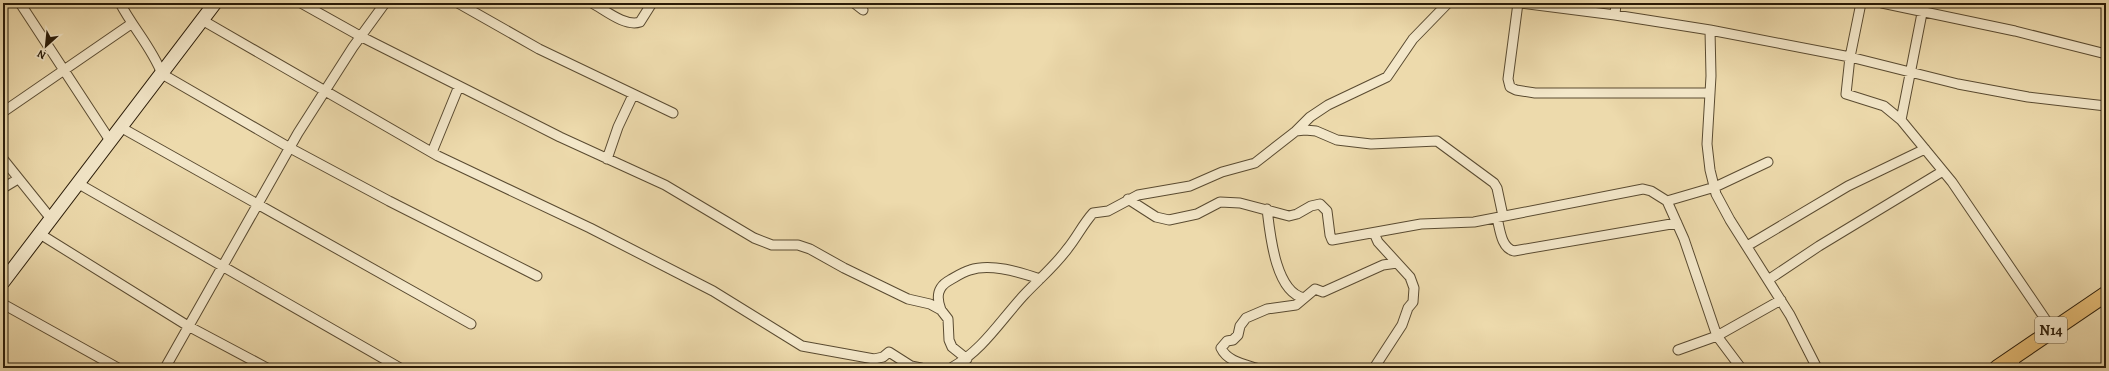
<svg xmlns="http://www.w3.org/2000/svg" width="2109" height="371" viewBox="0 0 2109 371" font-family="Alegreya,serif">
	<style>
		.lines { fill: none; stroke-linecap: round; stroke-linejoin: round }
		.street-casing { stroke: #5a4b31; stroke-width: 11 }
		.secondary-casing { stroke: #291b08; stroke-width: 15 }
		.primary-casing { stroke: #291b08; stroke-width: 17 }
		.street { stroke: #f3e7c9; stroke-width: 9 }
		.secondary { stroke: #f3e7c9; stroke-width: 13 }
		.primary { stroke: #e6bd76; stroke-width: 15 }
		.labels { text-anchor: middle; stroke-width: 3; stroke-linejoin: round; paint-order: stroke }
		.shield { fill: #f3e7c9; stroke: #665842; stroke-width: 1 }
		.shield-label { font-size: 15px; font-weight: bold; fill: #291b08 }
	</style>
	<rect width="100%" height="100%" fill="#eddaac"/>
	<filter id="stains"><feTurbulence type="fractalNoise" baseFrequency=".005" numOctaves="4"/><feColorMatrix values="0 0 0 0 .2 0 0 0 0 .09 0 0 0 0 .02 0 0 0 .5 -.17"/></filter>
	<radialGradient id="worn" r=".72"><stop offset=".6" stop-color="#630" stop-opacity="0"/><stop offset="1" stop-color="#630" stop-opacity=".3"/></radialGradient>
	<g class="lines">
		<g class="street-casing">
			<path id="street" d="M20,3L111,142
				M120,3C133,28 152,48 162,74L290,148L389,201L537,276
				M301,3L360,36L475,94L560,137L665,185L754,238L772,245H798L810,249L844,268L908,299L930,304L941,310L948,319L949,340L952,347L967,359
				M458,3L539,49L673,113
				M592,3C605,10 625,27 640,22L652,3
				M854,3L863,10
				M1518,3L1508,79L1510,87L1516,90L1535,93H1709
				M1521,3L1615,15L1710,30L1850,57L1958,84L2028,97L2106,106
				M1861,3L1850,57L1846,94L1884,106L1901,120L1952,182L2052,329
				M1882,3L2015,31L2106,54
				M1615,15L1616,3
				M202,20L438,156L590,228L713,291L802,346L874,359L883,357L889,352L911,366L921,368
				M1710,30L1711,76L1707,144L1710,170L1716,194L1730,220L1790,315L1817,368
				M3,112L131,24
				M1901,120L1924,3
				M122,128L471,324
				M1296,131L1305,130L1316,131L1337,140L1371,144L1437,141L1494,183L1497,188L1503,216
				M432,152L459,86
				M3,159L52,220
				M607,159L618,127L633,95
				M79,184L400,368
				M3,188L18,179
				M1128,199L1156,217L1169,220L1197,214L1220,202L1240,203L1289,216L1297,214L1311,206L1320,204L1327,211L1330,235L1332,240L1421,224L1474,222L1643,189L1651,191L1667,201L1684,239L1717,336L1741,368
				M1667,201L1715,187L1768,162
				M1267,209C1270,233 1275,292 1304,298
				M1497,218C1500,229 1501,248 1514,251L1677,223
				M1374,233L1378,242L1410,277L1414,288L1413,302L1408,308L1402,325L1374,368
				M40,234L188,326L267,368
				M1747,246L1848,186L1925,149
				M1768,280L1819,246L1943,171
				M3,304L118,368
				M941,310C936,297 937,287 950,280C957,276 963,272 970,270C991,263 1020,272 1040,279
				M1678,350L1717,336L1781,300
				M165,368L298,133L353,47L385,3
				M951,368C983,350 1000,321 1024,295C1039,279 1055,266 1068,248C1077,237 1083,224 1093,213L1108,211L1138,195L1190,186L1222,172L1255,163L1296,131L1310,117L1328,105L1387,77L1413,39L1448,3
				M1256,368C1243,364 1227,361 1221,348L1227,341L1233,340L1238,335L1240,326L1246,318L1267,309L1296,305L1315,289L1323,292L1383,265L1397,263
				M2014,368L2015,355"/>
		</g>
		<g class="secondary-casing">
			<path id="secondary" d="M3,282L215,3"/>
		</g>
		<g class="primary-casing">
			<path id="primary" d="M1997,368L2106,294"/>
		</g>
		<use href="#street" class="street"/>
		<use href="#secondary" class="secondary"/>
		<use href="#primary" class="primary"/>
	</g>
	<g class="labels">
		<rect class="shield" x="2035" y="317" width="32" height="26" rx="3"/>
		<g class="shield-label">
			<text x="2051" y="335">N14</text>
		</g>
	</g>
	<rect width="2109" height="371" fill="none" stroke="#eddaac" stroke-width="16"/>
	<rect x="4" y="4" width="2101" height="363" fill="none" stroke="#291b08" stroke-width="2"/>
	<rect x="8" y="8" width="2093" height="355" fill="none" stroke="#291b08"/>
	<g transform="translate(46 46) rotate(207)" stroke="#f3e7c9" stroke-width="3" paint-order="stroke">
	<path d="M0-3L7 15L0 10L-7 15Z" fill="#291b08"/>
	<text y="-6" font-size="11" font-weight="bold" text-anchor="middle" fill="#291b08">N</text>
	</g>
	<rect width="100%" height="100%" filter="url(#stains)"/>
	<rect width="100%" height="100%" fill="url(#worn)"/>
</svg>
